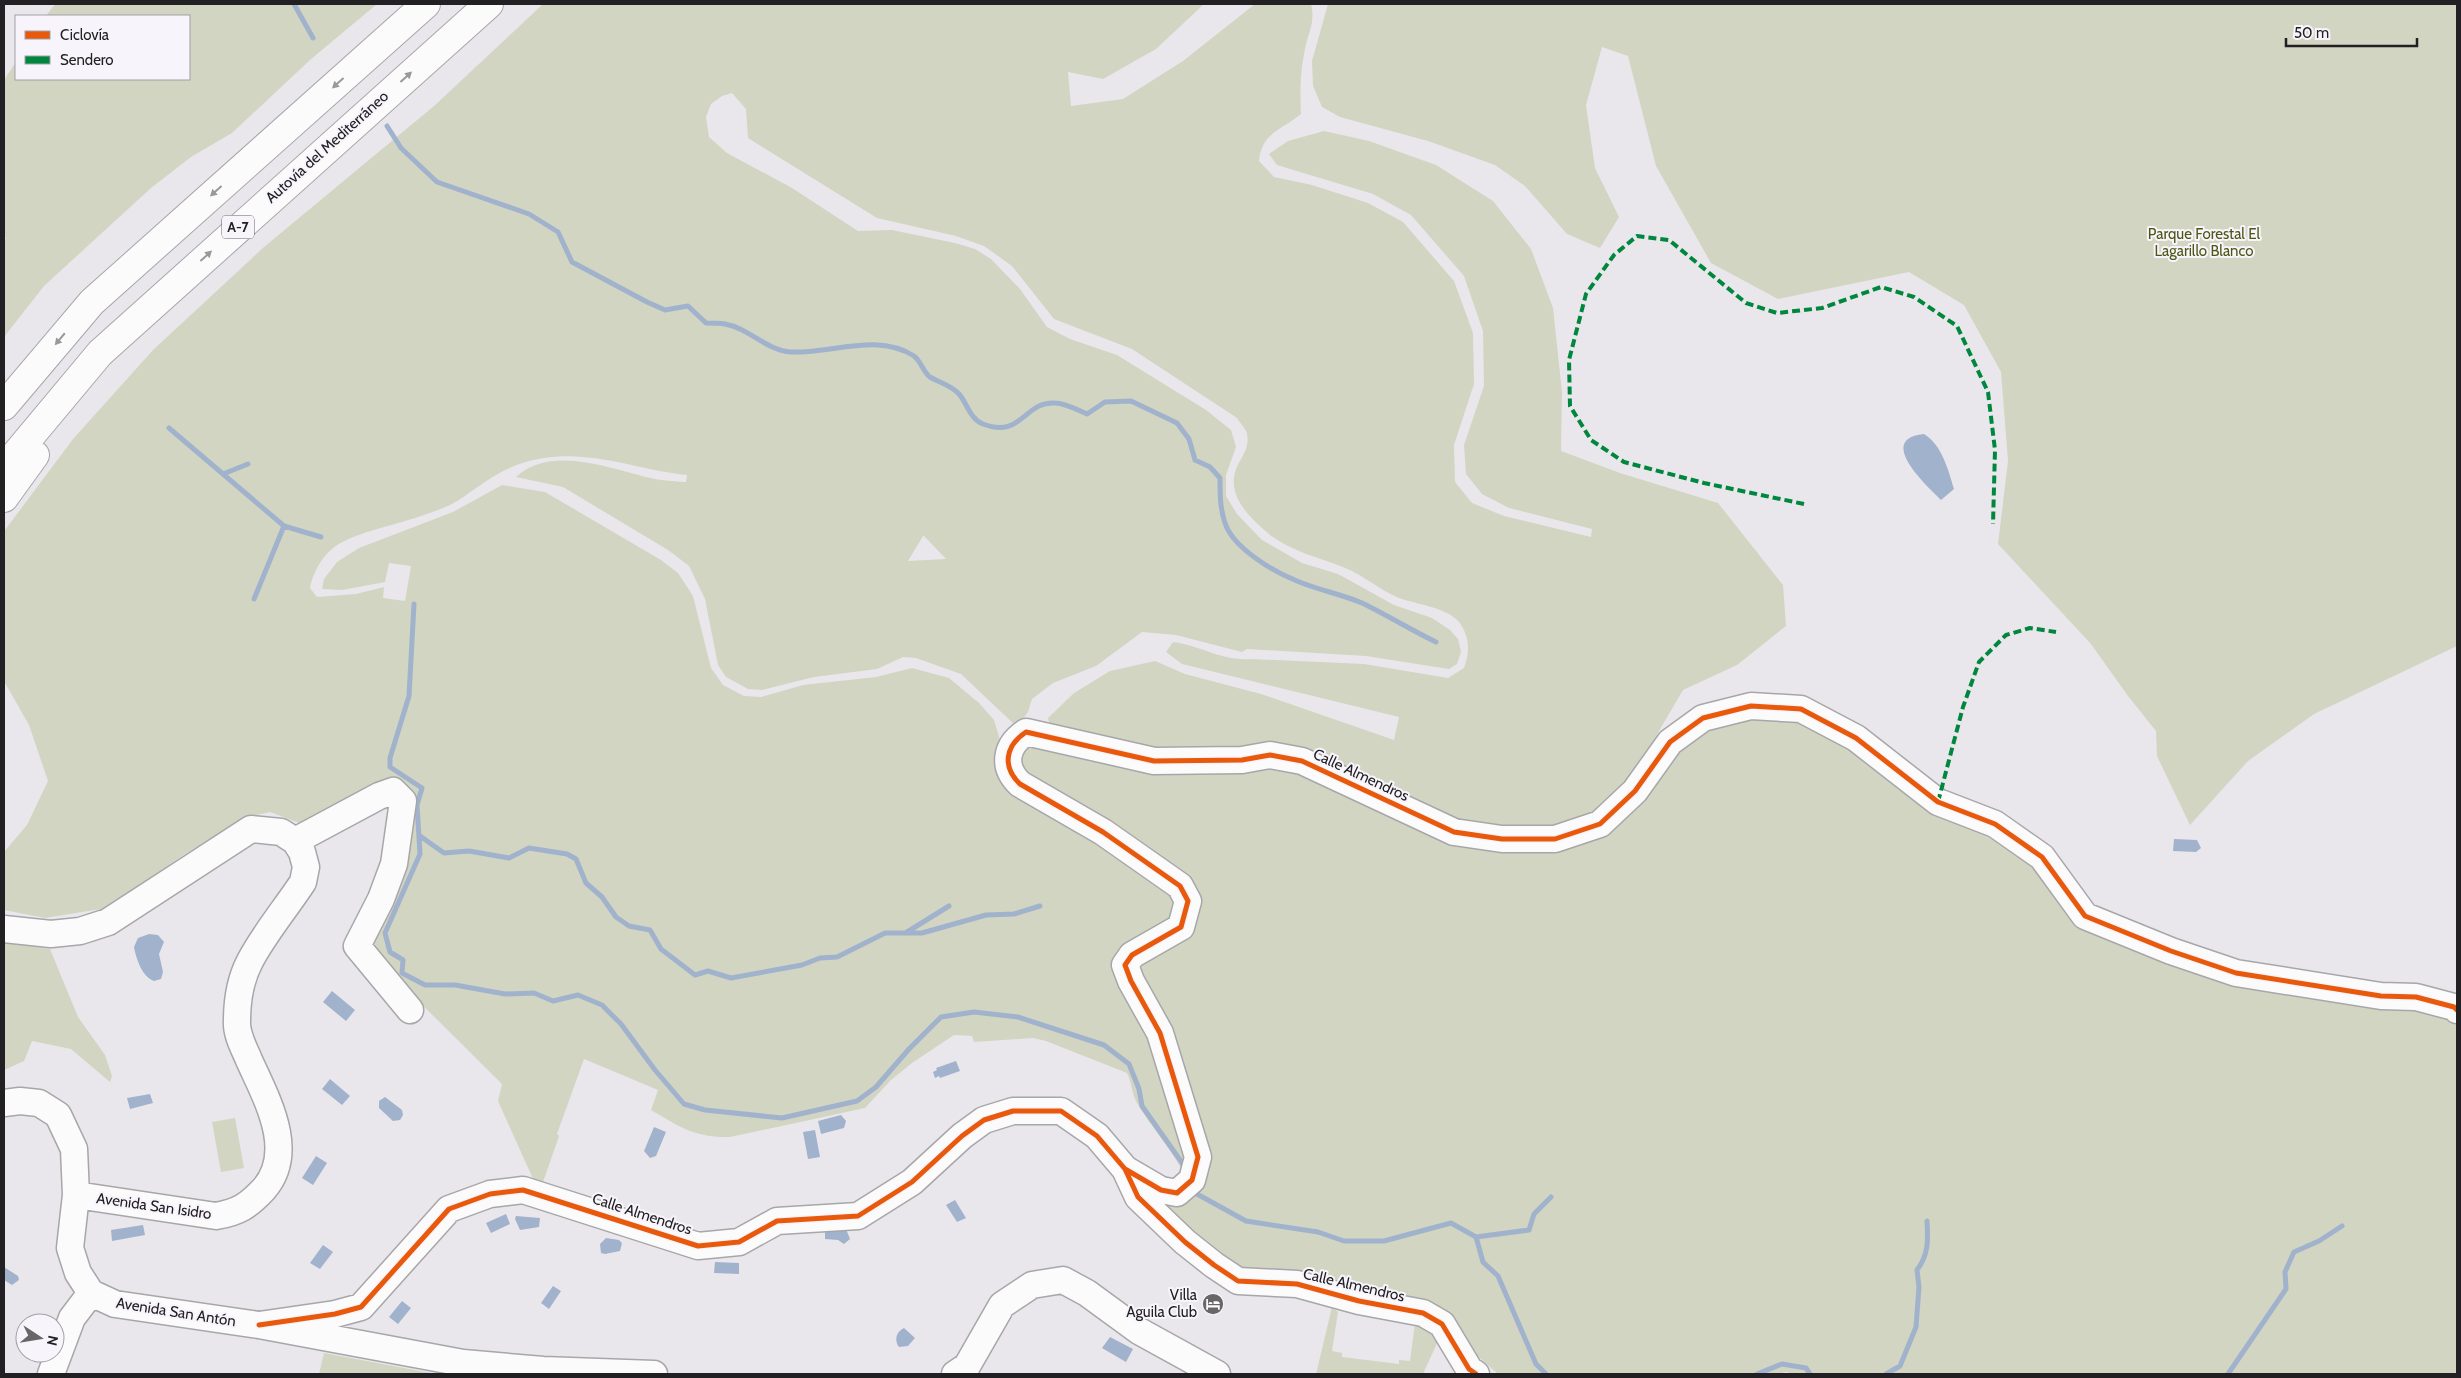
<svg xmlns="http://www.w3.org/2000/svg" width="2461" height="1378" viewBox="0 0 2461 1378" font-family="Cabin,sans-serif">
	<style>
		.green { fill: #d2d5c2; fill-rule: evenodd }
		.water { fill: #a1b2cc }
		.lines { fill: none; stroke-linecap: round; stroke-linejoin: round }
		.stream { stroke: #a1b2cc; stroke-width: 5 }
		.minor-casing { stroke: #a7a6a9; stroke-width: 29 }
		.highway-casing { stroke: #a7a6a9; stroke-width: 30 }
		.minor { stroke: #fcfbfc; stroke-width: 26 }
		.highway { stroke: #fcfbfc; stroke-width: 28 }
		.quiet { stroke: #00873e; stroke-width: 4; stroke-dasharray: 8 4; stroke-linecap: butt }
		.cycleway-casing { stroke: #f8f4fb; stroke-width: 8 }
		.cycleway { stroke: #e8590c; stroke-width: 5 }
		.oneway { fill: #9a989a }
		.labels { text-anchor: middle; stroke-width: 4; stroke-linejoin: round; paint-order: stroke }
		.shield { fill: #f8f4fb; stroke: #626064; stroke-width: 1 }
		.shield-label { font-size: 14px; font-weight: bold; fill: #222023 }
		.street-label { font-size: 15px; fill: #222023; stroke: #f8f4fb }
		.park-label { font-size: 15px; fill: #4d5613; stroke: #f8f4fb }
		.poi-label { font-size: 15px; fill: #222023; stroke: #f8f4fb; text-anchor: end }
	</style>
	<rect width="100%" height="100%" fill="#eae7ec"/>
	<path class="green" d="M55,4H377L310,60L232,133L191,157L151,188L44,286L4,337V241L6,238L4,236V80L16,62V79H189V16H46Z
		M543,4H1204L1156,49L1103,79L1068,72L1071,106L1123,99L1183,61L1255,4H1311C1316,24 1307,34 1304,54C1300,74 1300,94 1301,114C1282,130 1262,132 1259,161L1274,177L1312,185L1368,203L1403,222L1454,281L1473,333L1474,384L1454,445L1455,482L1472,503L1504,516L1591,537L1592,529L1509,508L1482,494L1466,474L1464,445L1484,386L1483,331L1464,276L1411,215L1373,194L1277,165L1269,154L1288,141L1324,131L1369,141L1436,165L1493,201L1531,249L1553,308L1562,392L1561,451L1620,473L1718,503L1783,585L1786,626L1737,665L1683,690L1659,731L1626,794L1593,823L1556,832L1465,828L1331,766L1167,755L1051,730L1048,718L1074,693L1110,671L1155,661L1185,674L1261,694L1394,740L1399,717L1182,664L1166,652L1173,642C1202,646 1221,661 1251,659L1364,664L1448,678L1464,668C1470,652 1470,637 1459,622C1448,608 1416,604 1399,598C1380,590 1363,575 1343,567C1318,557 1293,552 1270,535C1251,519 1226,496 1236,469C1241,457 1250,449 1247,434C1246,429 1240,423 1237,418L1132,349L1054,319L1012,266L984,246L956,236L877,218L748,138L746,109L732,93L722,96L711,104L706,117L709,137L727,153L792,188L858,231L892,230L955,243L975,249L991,259L1020,289L1047,327L1070,339L1117,355L1206,410L1231,430L1236,447L1226,475V496L1237,514L1262,540L1302,563L1338,574L1394,605L1432,618L1450,630L1458,639L1461,652L1457,664L1449,669L1366,656L1247,649L1242,652L1176,635L1142,632L1096,666L1053,683L1032,699L1028,712L1017,727L961,674L916,658L903,657L877,669L814,677L762,690L748,689L726,677L718,665L705,599L689,566L668,550L563,487L516,477C551,444 611,469 651,478C662,481 674,481 686,482L687,475C639,470 592,450 544,458C506,464 490,479 459,500C448,507 433,512 421,516C396,525 351,533 332,549C321,558 312,575 310,588L317,597L356,594L384,587L383,598L405,601L411,566L389,563L385,582L342,590L322,589L324,579L337,562L359,548L453,512L502,485L545,492L661,560L678,573L693,596L711,668L723,685L744,696L761,697L803,685L876,677L912,668L949,678L979,703L994,720L1000,740V761L1177,889L1179,916L1122,950L1142,1013L1190,1143L1183,1172C1170,1147 1151,1127 1137,1103C1132,1095 1132,1083 1127,1073L1046,1041L1033,1038L974,1042L972,1036L954,1035L912,1063L891,1080L865,1108L730,1137C695,1138 680,1127 651,1110L658,1090L584,1059L557,1134L559,1136L543,1182L534,1181L498,1101L502,1084L374,957L368,941L411,798L302,824L270,812L247,817L183,855L107,908L45,918L4,910V852L27,825L48,781L29,725L4,681L5,530L73,439L153,350L264,247L434,106ZM923,536H924L946,559L908,561Z
		M1328,4H2457V646L2314,714L2248,761L2190,825L2157,756L2156,731L2128,696L2091,644L1998,544L2008,461L2001,372L1964,305L1909,272L1778,299L1711,263L1656,166L1628,56L1602,47L1586,105L1595,168L1619,217L1600,248L1567,234L1525,186L1495,165L1428,141L1340,117L1322,107L1313,86L1312,61Z
		M1753,713L1803,717L2027,852L2058,897L2248,983L2413,1002L2457,1020V1374H1793L1786,1372L1779,1374H1498L1472,1351L1456,1328L1232,1268L1141,1187L1202,1183L1138,972L1140,961L1195,895L1028,785L1017,751L1026,744L1285,766L1449,837L1584,838L1706,722Z
		M4,942L50,949L78,1017L105,1055L112,1076L110,1082L71,1049L32,1041L24,1061L4,1070Z
		M235,1118L244,1168L221,1172L212,1122Z
		M1332,1307L1338,1312L1332,1351L1342,1353V1357L1399,1364V1360L1410,1361L1415,1323L1430,1330L1439,1339L1423,1374H1316Z
		M324,1353L436,1374H319Z"/>
	<path class="water" d="M1924,434C1942,445 1948,469 1954,489L1941,500C1927,486 1875,439 1924,434Z
		M2174,839L2197,840L2201,848L2196,852L2173,851Z
		M149,934L158,935L164,942L159,954L163,972L161,979L154,981C142,977 136,958 134,947L138,938Z
		M332,991L355,1010L346,1021L323,1002Z
		M956,1061L960,1071L940,1078L939,1076L935,1078L933,1072L937,1070L936,1068Z
		M330,1079L350,1096L342,1105L322,1089Z
		M150,1094L153,1103L130,1109L127,1098Z
		M385,1097L402,1110L403,1115L400,1120L393,1121L379,1108V1101Z
		M841,1115L846,1121L844,1128L821,1134L818,1121Z
		M654,1127L666,1132L656,1156L650,1158L644,1151Z
		M815,1130L820,1157L808,1159L803,1132Z
		M316,1156L327,1163L313,1185L302,1178Z
		M955,1200L966,1218L957,1222L946,1205Z
		M506,1214L510,1224L491,1233L486,1223Z
		M516,1216L540,1218L539,1227L520,1230L515,1219Z
		M143,1225L145,1235L112,1241L111,1230Z
		M846,1229L850,1239L844,1244L838,1240L825,1239V1230Z
		M606,1238L619,1240L622,1243L620,1251L605,1254L601,1253L600,1244Z
		M323,1245L333,1252L320,1269L310,1263Z
		M715,1262L739,1263V1274L714,1273Z
		M4,1267L18,1276L19,1280L12,1285L4,1280Z
		M553,1286L561,1291L549,1309L541,1303Z
		M402,1301L411,1308L398,1324L389,1317Z
		M904,1328L915,1338L908,1346L899,1347C894,1340 896,1332 904,1328Z
		M1110,1337L1133,1349L1126,1362L1102,1348Z"/>
	<g class="lines">
		<path class="stream" d="M294,4L313,38
			M387,126L401,148L437,182L529,214L558,232L572,262L647,302L665,310L688,306L706,323C712,323 719,323 725,324C749,328 767,351 791,352C832,354 876,332 914,356C921,361 923,372 930,377C940,383 951,385 959,394C967,403 970,419 983,424C1022,439 1024,401 1055,403C1065,403 1078,410 1087,414L1105,402L1131,401L1177,423L1189,439L1195,460L1210,467L1220,478C1220,493 1220,509 1225,523C1233,548 1274,572 1297,581C1318,590 1341,594 1362,603C1387,615 1411,630 1436,642
			M169,428L284,526L321,537
			M223,474L248,464
			M254,599L284,526
			M414,604L409,696L390,758V767L422,788L417,805L420,854L385,933L390,952L403,960L402,973L425,985H455L505,994L534,993L553,1001L578,995L602,1005L621,1024L655,1070L684,1104L705,1110L782,1118L857,1101L876,1087L909,1049L941,1017L974,1012L1018,1017L1104,1045L1129,1064L1139,1089L1142,1106L1185,1167
			M420,836L444,853L469,851L509,858L529,848L567,854L576,859L586,883L602,897L616,917L629,926L650,930L661,949L695,975L708,971L731,978L802,965L820,958L837,957L885,933H922L986,915L1014,914L1040,906
			M907,932L949,906
			M1197,1194L1246,1221L1318,1232L1344,1241H1384L1451,1223L1476,1237L1483,1262L1498,1276L1536,1364L1546,1374
			M1476,1237L1529,1230L1534,1214L1551,1197
			M1757,1374L1782,1364L1806,1368L1810,1374
			M1886,1374L1900,1366L1916,1327L1919,1287L1917,1270C1929,1254 1928,1240 1927,1221
			M2228,1374L2286,1289L2285,1272L2294,1252L2319,1241L2342,1226"/>
		<g class="minor-casing">
			<path id="minor" d="M295,841L379,796L393,791L403,801L394,864L381,899L357,946L410,1010
				M4,929L51,934L80,931L108,922L251,829L281,832L295,841L302,852L306,867L303,882C286,908 264,934 250,961C241,978 237,1001 237,1021C236,1034 244,1048 249,1060C266,1098 297,1151 264,1189C248,1206 239,1212 216,1216L76,1195
				M4,1103L20,1101L39,1103L58,1115L74,1149L76,1195L70,1248L78,1273L91,1293L115,1304L259,1325L463,1363L543,1370L654,1374
				M1125,1169L1161,1190L1177,1193L1192,1180L1198,1157L1160,1033L1131,981L1125,965L1132,955L1181,927L1188,901L1180,886L1103,832L1020,784C1002,767 1005,746 1026,732L1154,761L1242,760L1270,755L1302,761L1454,832L1502,839H1555L1600,824L1635,791L1670,742L1703,718L1751,706L1801,709L1856,738L1938,802L1995,824L2042,857L2085,916L2171,951L2236,973L2381,996L2416,997L2454,1007L2457,1010
				M259,1325L335,1314L361,1307L449,1209L490,1194L523,1190L698,1246L739,1242L777,1221L858,1216L912,1182L962,1136L984,1120L1013,1111H1061L1097,1136L1125,1169L1138,1197L1185,1242L1214,1265L1238,1281L1297,1284L1359,1301L1423,1313L1442,1324L1469,1369L1476,1374
				M51,1374L72,1318L91,1293
				M955,1374L967,1366L1002,1305L1032,1285L1063,1280L1087,1293L1139,1331L1217,1374"/>
		</g>
		<g class="highway-casing">
			<path id="highway" d="M4,406L92,302L426,4
				M4,468L100,353L489,4
				M4,498L35,455"/>
		</g>
		<use href="#minor" class="minor"/>
		<use href="#highway" class="highway"/>
		<path class="quiet" d="M1804,504L1704,483L1624,462L1591,440L1570,406L1569,360L1586,294L1614,255L1637,236L1669,240L1746,303L1777,313L1822,308L1881,287L1914,297L1957,326L1988,392L1995,450L1993,524
			M1938,802L1963,707L1979,662L2006,635L2030,628L2056,632"/>
		<g class="cycleway-casing">
			<path id="cycleway" d="M1125,1169L1161,1190L1177,1193L1192,1180L1198,1157L1160,1033L1131,981L1125,965L1132,955L1181,927L1188,901L1180,886L1103,832L1020,784C1002,767 1005,746 1026,732L1154,761L1242,760L1270,755L1302,761L1454,832L1502,839H1555L1600,824L1635,791L1670,742L1703,718L1751,706L1801,709L1856,738L1938,802L1995,824L2042,857L2085,916L2171,951L2236,973L2381,996L2416,997L2454,1007L2457,1010
				M259,1325L335,1314L361,1307L449,1209L490,1194L523,1190L698,1246L739,1242L777,1221L858,1216L912,1182L962,1136L984,1120L1013,1111H1061L1097,1136L1125,1169L1138,1197L1185,1242L1214,1265L1238,1281L1297,1284L1359,1301L1423,1313L1442,1324L1469,1369L1476,1374"/>
		</g>
		<use href="#cycleway" class="cycleway"/>
	</g>
	<defs><path id="oneway-solid" d="M-6-.8H1V-3.2L6.5 0L1 3.2V.8H-6Z" transform="scale(1.25)"/></defs>
	<g class="oneway">
		<use href="#oneway-solid" transform="translate(406 77) rotate(-42)"/>
		<use href="#oneway-solid" transform="translate(338 83) rotate(138)"/>
		<use href="#oneway-solid" transform="translate(216 191) rotate(138)"/>
		<use href="#oneway-solid" transform="translate(206 256) rotate(-42)"/>
		<use href="#oneway-solid" transform="translate(60 339) rotate(130)"/>
	</g>
	<defs>
		<g id="hotel-disc" transform="scale(1.125)"><circle r="9.5" fill="#686669" stroke="#f8f4fb"/><path d="M-6-4.5h1.5V1H6V5H4.5V3h-9V5H-6ZM-4 0a1.8 1.8 0 1 1 3.6 0ZM.5 0V-2.5h3Q6-2.5 6 0Z" fill="#fff"/></g>
	</defs>
	<g fill-rule="evenodd">
		<use href="#hotel-disc" x="1213" y="1304"/>
	</g>
	<g class="labels">
		<rect class="shield" x="222" y="215.5" width="32" height="23" rx="4"/>
		<g class="shield-label">
			<text x="238" y="232">A-7</text>
		</g>
		<g class="street-label">
			<text transform="translate(327 147) rotate(-42)" y="5">Autovía del Mediterráneo</text>
			<text transform="translate(1361 775) rotate(25)" y="5">Calle Almendros</text>
			<text transform="translate(154 1206) rotate(8)" y="5">Avenida San Isidro</text>
			<text transform="translate(642 1214) rotate(18)" y="5">Calle Almendros</text>
			<text transform="translate(1354 1285) rotate(13)" y="5">Calle Almendros</text>
			<text transform="translate(176 1312) rotate(9)" y="5">Avenida San Antón</text>
		</g>
		<g class="park-label">
			<text x="2204" y="239">Parque Forestal El<tspan x="2204" dy="17">Lagarillo Blanco</tspan></text>
		</g>
		<g class="poi-label">
			<text x="1197" y="1300">Villa<tspan x="1197" dy="17">Aguila Club</tspan></text>
		</g>
	</g>
	<rect width="2461" height="1378" fill="none" stroke="#222023" stroke-width="10"/>
	<rect x="15" y="15" width="175" height="65" fill="#f8f4fb" stroke="#a29fa5"/>
	<rect x="25" y="31" width="25" height="8" fill="#e8590c" stroke="#a29fa5"/>
	<text x="60" y="40" font-size="15" fill="#222023">Ciclovía</text>
	<rect x="25" y="56" width="25" height="8" fill="#00873e" stroke="#a29fa5"/>
	<text x="60" y="65" font-size="15" fill="#222023">Sendero</text>
	<g transform="translate(40 1338) rotate(102)"><circle r="24" fill="#f8f4fb" stroke="#a29fa5"/>
	<path d="M0-4L9 19L0 12L-9 19Z" fill="#686669"/>
	<text y="-8" font-size="14" font-weight="bold" text-anchor="middle" fill="#222023">N</text>
	</g>
	<path d="M2286 38v8h131v-8" fill="none" stroke="#222023" stroke-width="2.5"/>
	<text x="2294" y="38" font-size="15" fill="#222023" stroke="#f8f4fb" stroke-width="4" paint-order="stroke">50 m</text>
</svg>
